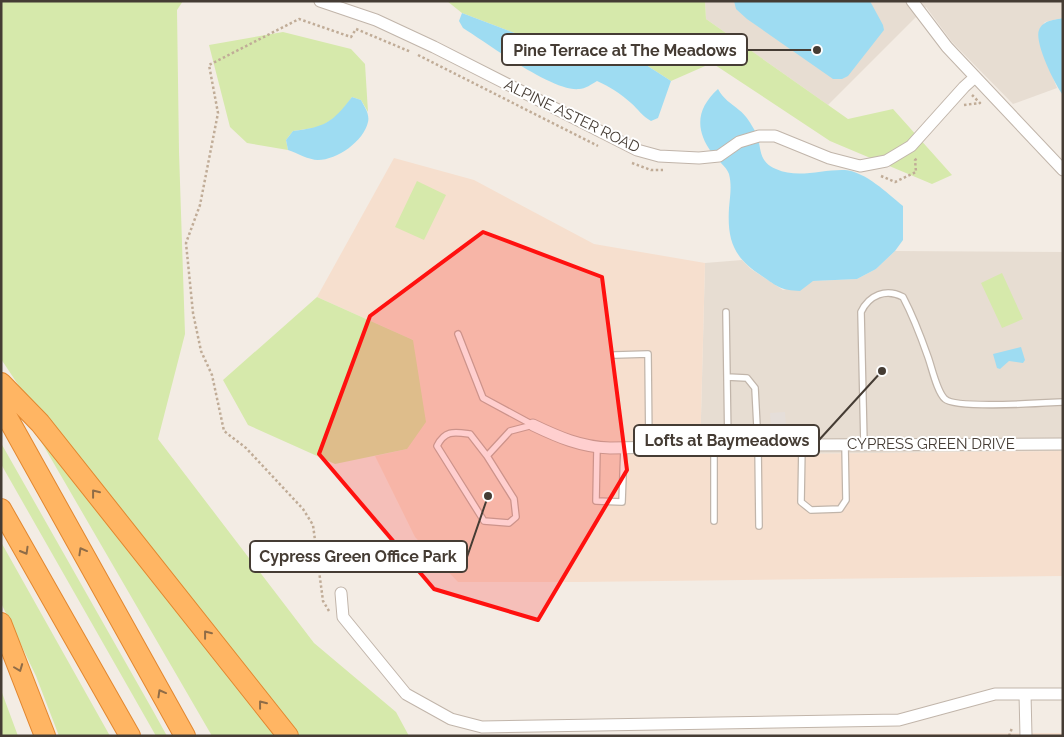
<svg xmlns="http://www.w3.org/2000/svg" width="1064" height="737" viewBox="0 0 1064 737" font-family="Raleway,sans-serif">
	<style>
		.residential { fill: #e7ddd2 }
		.commercial { fill: #f6dfce }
		.industrial { fill: #e5ded9 }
		.green { fill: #d6e9ab }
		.water { fill: #9edcf2 }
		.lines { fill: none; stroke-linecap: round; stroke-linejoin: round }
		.service-casing { stroke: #c1b5aa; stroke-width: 8 }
		.minor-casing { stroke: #c1b5aa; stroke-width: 13 }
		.motorway-casing { stroke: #e2872f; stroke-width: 22 }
		.path { stroke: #c0ac97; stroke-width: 2.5; stroke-dasharray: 2.5 2.5; stroke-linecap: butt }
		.service { stroke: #fff; stroke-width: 5.5 }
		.minor { stroke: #fff; stroke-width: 11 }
		.motorway { stroke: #ffb563; stroke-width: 20 }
		.oneway { stroke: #8f6c47 }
		.marked { fill: #ff110f; fill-opacity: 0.2; stroke: #ff110f; stroke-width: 4; stroke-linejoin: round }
		.labels { text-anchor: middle; stroke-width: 4; stroke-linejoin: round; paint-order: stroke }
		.street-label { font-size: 15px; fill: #453c34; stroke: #fff }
		.leader { fill: none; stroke: #453c34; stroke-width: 2 }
		.callout-dot { fill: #453c34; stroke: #fff; stroke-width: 2 }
		.callout { fill: #fff; stroke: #453c34; stroke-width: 2 }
		.callout-label { font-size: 16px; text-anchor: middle; font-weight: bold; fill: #453c34 }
	</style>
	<rect width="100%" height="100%" fill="#f3ece4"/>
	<path class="residential" d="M705,1H1063V18L1045,22L1039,30V39L1045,58L1057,88L1013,104L952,42L926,7L828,105L706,19Z
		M895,251L1063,252V451L700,455L705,263L742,260L751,269L783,290L812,281L857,279L876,269Z"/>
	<path class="commercial" d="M394,158L474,180L594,244L705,263L700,455L1063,451V576L580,582H458L415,537L375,456L407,449L413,340L317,297Z
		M1063,733V736H628Z"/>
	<path class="industrial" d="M785,412L786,427H771L770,413Z"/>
	<path class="green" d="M1,1H183L177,10L179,152L185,334L158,439L314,643L396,712L409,736H299L232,651L222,636L37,413L1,359Z
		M447,1H705L706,19L848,119L893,109L952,175L932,184L830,141L712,63L671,81L640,61L557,49L462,13Z
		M283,32L351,49L365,64L368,112L361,100L352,97L339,115L320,127L293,131L286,140L288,150L247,143L230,127L209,45Z
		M417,181L446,195L424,240L395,227Z
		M1002,273L1023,319L1002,328L981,283Z
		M317,297L413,340L426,422L407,449L335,464L248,425L223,380Z
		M24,412L277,736H212Z
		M1,443L152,709L167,736H156L1,464Z
		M1,542L110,736H59L36,676L1,603Z
		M1,690L18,736H1Z"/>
	<path class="water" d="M734,1H870L883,25L884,30L848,76L842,79H833L747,19L736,9Z
		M462,13L557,49L640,61L671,81L658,118L651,121C642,116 638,109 631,103C620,93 610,87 597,81C592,84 585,89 579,89C553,92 487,43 463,28L459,21Z
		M1063,18V95C1055,85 1034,42 1039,30C1043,20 1055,20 1063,18Z
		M718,89C724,100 730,102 739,110C746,115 751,124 755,131C763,146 756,161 776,169C798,179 823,169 845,170C866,172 887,193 903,206V240L895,251L876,269L857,279L813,281L800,291C780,290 778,287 762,276C734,258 727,241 729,208C730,196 732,186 729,174C726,166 717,160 712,153C695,130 696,109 718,89Z
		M352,97L361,100C364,106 370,114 368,122C364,141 337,160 318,160C309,160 297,153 288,150L286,140L293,131C325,127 332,123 352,97Z
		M1021,347L1025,360L1023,363L1009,361L1000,369L997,368L993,354Z"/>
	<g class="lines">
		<g class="service-casing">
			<path id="service" d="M726,312L728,446
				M458,334L483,398L533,425
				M615,355L648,354L649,447
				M727,377L747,378L755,388L758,446L759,526
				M802,445L801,502L811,510L840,509L846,500L845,445
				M864,445L861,312C869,295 886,288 903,297C913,316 921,337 928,357C932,368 937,392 945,399C955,409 1044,403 1063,402
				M714,446V521
				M597,448L596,501L622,502L624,448
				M487,456L470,434C454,432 445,430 437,446L484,521L509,523L516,517L514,499L487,456L510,431L533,425"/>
		</g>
		<g class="minor-casing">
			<path id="minor" d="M320,1L376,20L434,47L637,150L659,156L699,158L719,156L739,142L759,136H775L829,158L860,166L886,161L911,146L964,87L975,77
				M912,1L947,47L1063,170
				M533,425C558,437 581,447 610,448L796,445L1063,444
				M341,593L343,617L406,694L451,719L482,727L899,720L995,694H1063
				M1025,694L1026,736"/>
		</g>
		<g class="motorway-casing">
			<path id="motorway" d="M1,383L40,423L288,736
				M1,406L185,736
				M1,509L130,736
				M1,623L45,736"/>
		</g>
		<path class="path" d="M418,55L598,146
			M964,105L980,103L972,95
			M632,163L651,170H663
			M881,176L895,182L916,172L915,160L918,158
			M329,611L323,601L313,525L303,509L246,448L224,431L212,375L201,351L193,313L186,243L200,205L218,113L209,65L299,19L351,37L356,29L411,52
			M1009,736L1012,728"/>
		<use href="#service" class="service"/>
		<use href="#minor" class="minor"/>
		<use href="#motorway" class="motorway"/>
	</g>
	<defs><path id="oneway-chevron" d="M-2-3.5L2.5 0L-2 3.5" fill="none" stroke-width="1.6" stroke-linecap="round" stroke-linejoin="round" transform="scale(1.25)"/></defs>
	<g class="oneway">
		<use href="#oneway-chevron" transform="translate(95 493) rotate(-128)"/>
		<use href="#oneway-chevron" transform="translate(25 551) rotate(60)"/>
		<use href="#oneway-chevron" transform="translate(82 551) rotate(-119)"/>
		<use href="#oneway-chevron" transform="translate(207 634) rotate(-128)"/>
		<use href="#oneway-chevron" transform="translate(19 668) rotate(69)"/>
		<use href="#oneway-chevron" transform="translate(161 693) rotate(-119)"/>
		<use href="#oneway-chevron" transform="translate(262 704) rotate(-128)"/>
	</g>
	<path class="marked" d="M483,232L602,277L627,470L538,620L434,589L319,454L370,316Z"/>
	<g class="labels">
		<g class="street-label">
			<text transform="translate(572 116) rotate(26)" y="5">ALPINE ASTER ROAD</text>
			<text x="931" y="449">CYPRESS GREEN DRIVE</text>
		</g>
	</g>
	<path class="leader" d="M817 50L747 50M882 371L819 440M488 496L467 557"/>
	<g class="callout-dot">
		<circle cx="817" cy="50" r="5"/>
		<circle cx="882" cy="371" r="5"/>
		<circle cx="488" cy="496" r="5"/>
	</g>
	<g class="callout">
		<rect x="502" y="34" width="245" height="31" rx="5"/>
		<rect x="634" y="425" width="185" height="31" rx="5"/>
		<rect x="250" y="541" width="217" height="31" rx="5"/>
	</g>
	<g class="callout-label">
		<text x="625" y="56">Pine Terrace at The Meadows</text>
		<text x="727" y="446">Lofts at Baymeadows</text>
		<text x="358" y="562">Cypress Green Office Park</text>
	</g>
	<rect width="1064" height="737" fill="none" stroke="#453c34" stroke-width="5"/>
</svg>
